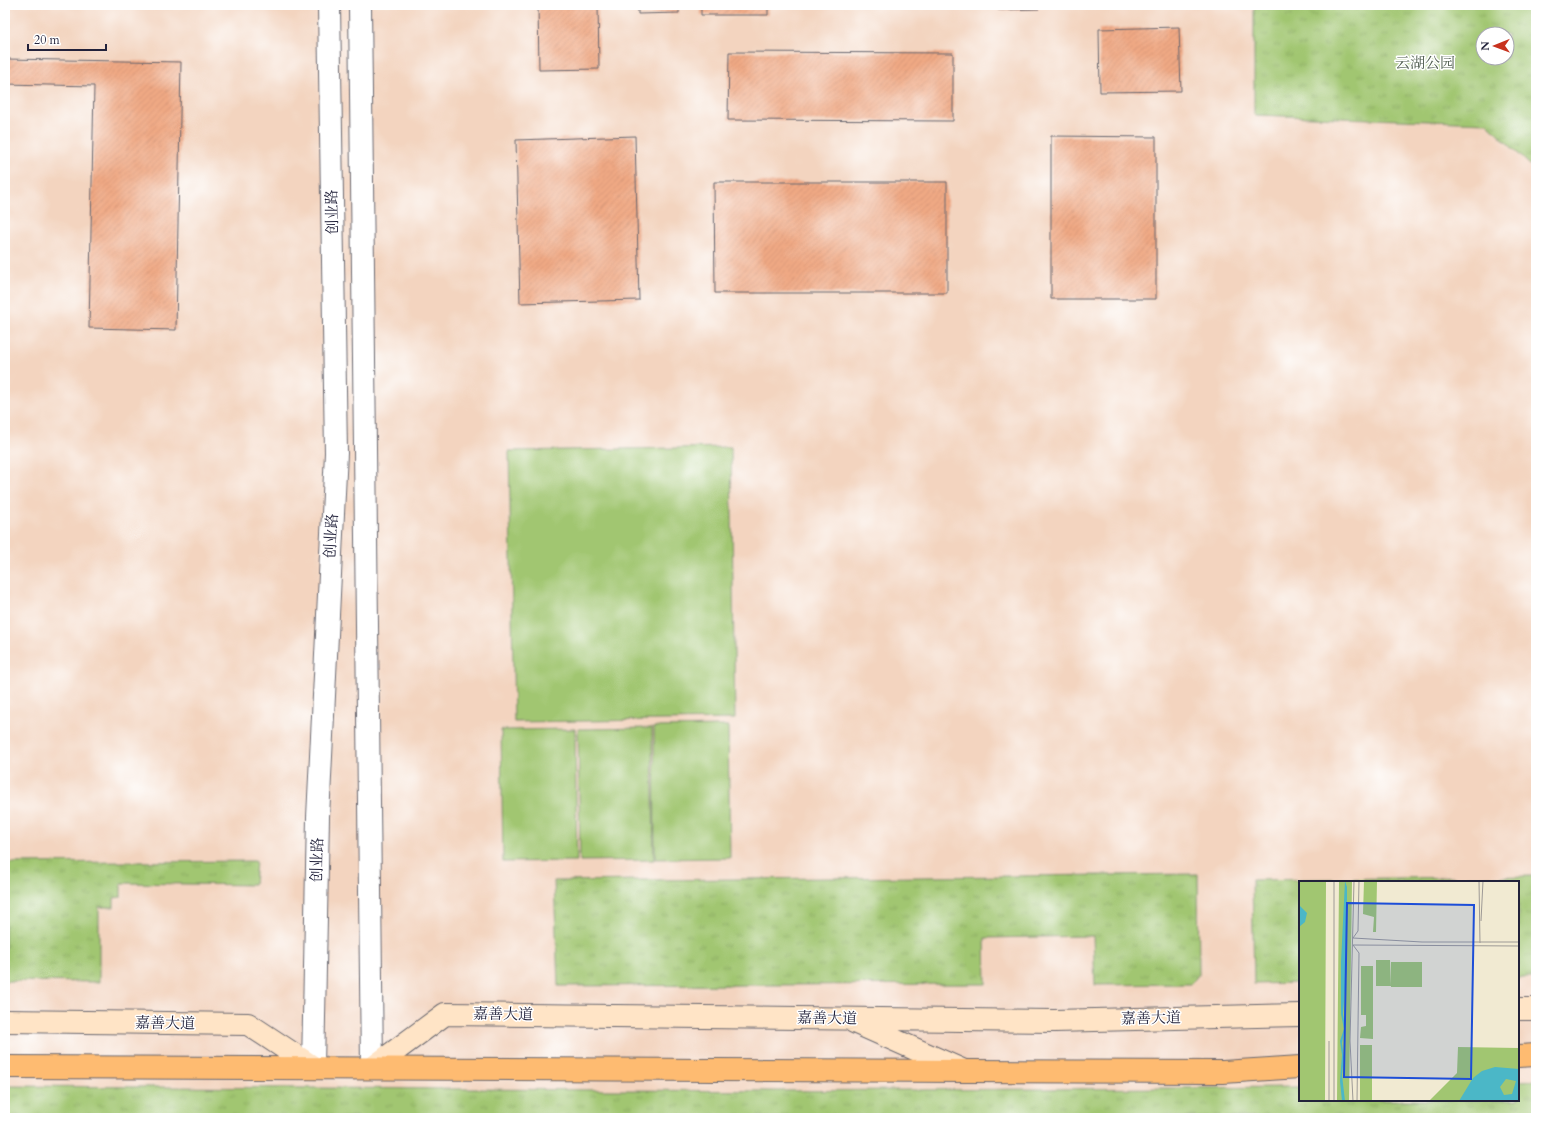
<svg xmlns="http://www.w3.org/2000/svg" width="1541" height="1123" viewBox="0 0 1541 1123" font-family="Cardo,'Noto Serif SC',serif">
	<style>
		.built { fill: #f3d4bf; fill-rule: evenodd }
		.grass { fill: url(#grass-tufts); stroke: #627456; fill-rule: evenodd }
		.pitch { fill: #a1c671; stroke: #627456 }
		.building { fill: url(#building-hatch) }
		.lines { fill: none; stroke-linecap: round; stroke-linejoin: round }
		.street-casing { stroke: #6a6870; stroke-width: 24 }
		.secondary-casing { stroke: #6a6870; stroke-width: 24 }
		.primary-casing { stroke: #6a6870; stroke-width: 24 }
		.street { stroke: #fff; stroke-width: 22 }
		.secondary { stroke: #ffe4c6; stroke-width: 22 }
		.primary { stroke: #febb71; stroke-width: 22 }
		.labels { text-anchor: middle; stroke-width: 3; stroke-linejoin: round; paint-order: stroke }
		.park-label { font-size: 15px; fill: #4e5b4e; stroke: #fff }
		.street-label { font-size: 15px; fill: #22223b; stroke: #fff }
		.inset-road { fill: none; stroke: #9e9a96; stroke-width: 1 }
		.view { fill: #1d4ed8; fill-opacity: 0.15; stroke: #1d4ed8; stroke-width: 2 }
		.inset-edge { fill: none; stroke: #22223b; stroke-width: 2 }
	</style>
	<defs>
		<pattern id="grass-tufts" width="24" height="20" patternUnits="userSpaceOnUse"><rect width="24" height="20" fill="#a1c671"/><path d="M3 7l-1-3M5 7V3M7 7l1-3M15 17l-1-3M17 17v-4M19 17l1-3" fill="none" stroke="#8aaa63"/></pattern>
		<pattern id="building-hatch" width="6" height="6" patternUnits="userSpaceOnUse"><rect width="6" height="6" fill="#f0a984"/><path d="M-1 1l2-2M0 6l6-6M5 7l2-2" fill="none" stroke="#ce9173"/></pattern>
	</defs>
	<rect width="100%" height="100%" fill="#fff"/>
	<filter id="ink" filterUnits="userSpaceOnUse"><feTurbulence type="fractalNoise" baseFrequency=".025" numOctaves="2"/><feDisplacementMap in="SourceGraphic" scale="8" xChannelSelector="R" yChannelSelector="G"/><feConvolveMatrix kernelMatrix="1 2 1 2 8 2 1 2 1" color-interpolation-filters="sRGB"/></filter>
	<filter id="wash" filterUnits="userSpaceOnUse"><feTurbulence type="fractalNoise" baseFrequency=".012" numOctaves="4" result="noise"/><feDisplacementMap in="SourceGraphic" scale="16" xChannelSelector="R" yChannelSelector="G"/><feGaussianBlur stdDeviation="0.9" result="paint"/><feColorMatrix in="noise" values="0 0 0 0 0 0 0 0 0 0 0 0 0 0 0 0 0 1.4 0 .05"/><feComposite in="paint" operator="in"/></filter>
	<g filter="url(#wash)">
		<rect width="100%" height="100%" fill="#f1ead2"/>
		<path class="built" d="M5,5H1536V1118H5ZM1483,34H1507V58H1483ZM1300,882H1518V1100H1300Z"/>
		<path class="grass" d="M1254,5H1536V171L1487,123L1254,115ZM1483,34H1507V58H1483Z
			M256,861L254,885L121,883V897L114,898V907H99V982L5,981V863Z
			M1198,874L1199,974L1191,984L1095,985L1093,936L985,938L986,984L558,986L554,881Z
			M1536,876V978H1518V882H1300V983L1254,984L1252,880Z
			M1536,1080V1118H5V1086L773,1091L1300,1087V1100H1518V1081Z"/>
		<path class="pitch" d="M731,447L735,719L514,722L509,451Z
			M728,726L730,858L655,859L654,727Z
			M652,728L654,860L580,861L578,729Z
			M575,729L577,861L503,862L501,730Z"/>
		<g id="blocks">
			<path class="building" d="M538,5H598L599,69L539,70Z
				M638,5H679V13L638,14Z
				M701,5H768V15H701Z
				M997,5H1039V9L998,10Z
				M1179,27L1181,91L1100,92L1099,29Z
				M729,52L953,53V121L728,120Z
				M5,59L181,62L176,330L89,328L94,86L5,84Z
				M635,136L639,300L520,303L516,140Z
				M1051,136L1156,137V299H1051Z
				M714,182H947V293H715Z"/>
		</g>
	</g>
	<g filter="url(#ink)">
		<use href="#blocks" fill-opacity="0" stroke="#6a6870" stroke-width="1"/>
		<g class="lines">
			<g class="street-casing">
				<path id="street" d="M360,5L372,1068
					M313,1067L318,817L336,453L329,5"/>
			</g>
			<g class="secondary-casing">
				<path id="secondary" d="M1518,1009H1536
					M5,1021L248,1024L313,1067
					M854,1022L962,1070
					M372,1068L445,1014L1054,1021L1300,1015"/>
			</g>
			<g class="primary-casing">
				<path id="primary" d="M1518,1056L1536,1055
					M5,1067L1223,1072L1300,1067"/>
			</g>
			<use href="#street" class="street"/>
			<use href="#secondary" class="secondary"/>
			<use href="#primary" class="primary"/>
		</g>
	</g>
	<g class="labels">
		<g class="park-label">
			<text x="1425" y="68">云湖公园</text>
		</g>
		<g class="street-label">
			<text transform="translate(332 212) rotate(-91)" y="5">创业路</text>
			<text transform="translate(331 536) rotate(-87)" y="5">创业路</text>
			<text transform="translate(317 860) rotate(-89)" y="5">创业路</text>
			<text transform="translate(503 1014) rotate(1)" y="5">嘉善大道</text>
			<text transform="translate(827 1018) rotate(1)" y="5">嘉善大道</text>
			<text transform="translate(1151 1018) rotate(-1)" y="5">嘉善大道</text>
			<text transform="translate(165 1023) rotate(1)" y="5">嘉善大道</text>
		</g>
	</g>
	<g transform="translate(1299 881)">
		<rect width="220" height="220" fill="#f1ead2"/>
		<path d="M0,0H27L26,220H0ZM40,0H53L50,220H38ZM65,0H78L77,51H74L75,36L64,33ZM62,85H74V158L61,157L62,146L67,145V134H62ZM61,164H73V220H61ZM159,166L220,167V220H130L158,192Z" fill="#a1c671"/>
		<path d="M77,79H91L92,105H77ZM92,81H123V106H92Z" fill="#a1c671"/>
		<path d="M46,0L48,6V83L44,133L46,146L43,162L45,176L43,194L46,220H43L41,200L43,174L41,160L45,148L42,133V81ZM0,24L8,32L6,41L0,46ZM196,186L220,188V220H160L174,197L183,190ZM207,198L217,200L213,213L205,214L201,206Z" fill="#4bb7c7" fill-rule="evenodd"/>
		<path class="inset-road" d="M180,0L181,62M182,40L184,0M54,57L123,61H220M54,57L59,50L60,0M54,64L220,65M54,64L60,72L58,220M30,220V160M35,220V0M54,220L51,160L55,0"/>
		<path class="view" d="M48,22L175,24L172,198L45,196Z"/>
		<rect width="220" height="220" class="inset-edge"/>
	</g>
	<rect width="1541" height="1123" fill="none" stroke="#fff" stroke-width="20"/>
	<g transform="translate(1495 46) rotate(269)"><circle r="19" fill="#ffffff" stroke="#a7a7b1"/>
	<path d="M0-3L7 15L0 10L-7 15Z" fill="#c8321e"/>
	<text y="-6" font-size="11" font-weight="bold" text-anchor="middle" fill="#22223b">N</text>
	</g>
	<path d="M28 44v6h78v-6" fill="none" stroke="#22223b" stroke-width="2"/>
	<text x="34" y="44" font-size="12" fill="#22223b" stroke="#ffffff" stroke-width="3" paint-order="stroke">20 m</text>
</svg>
